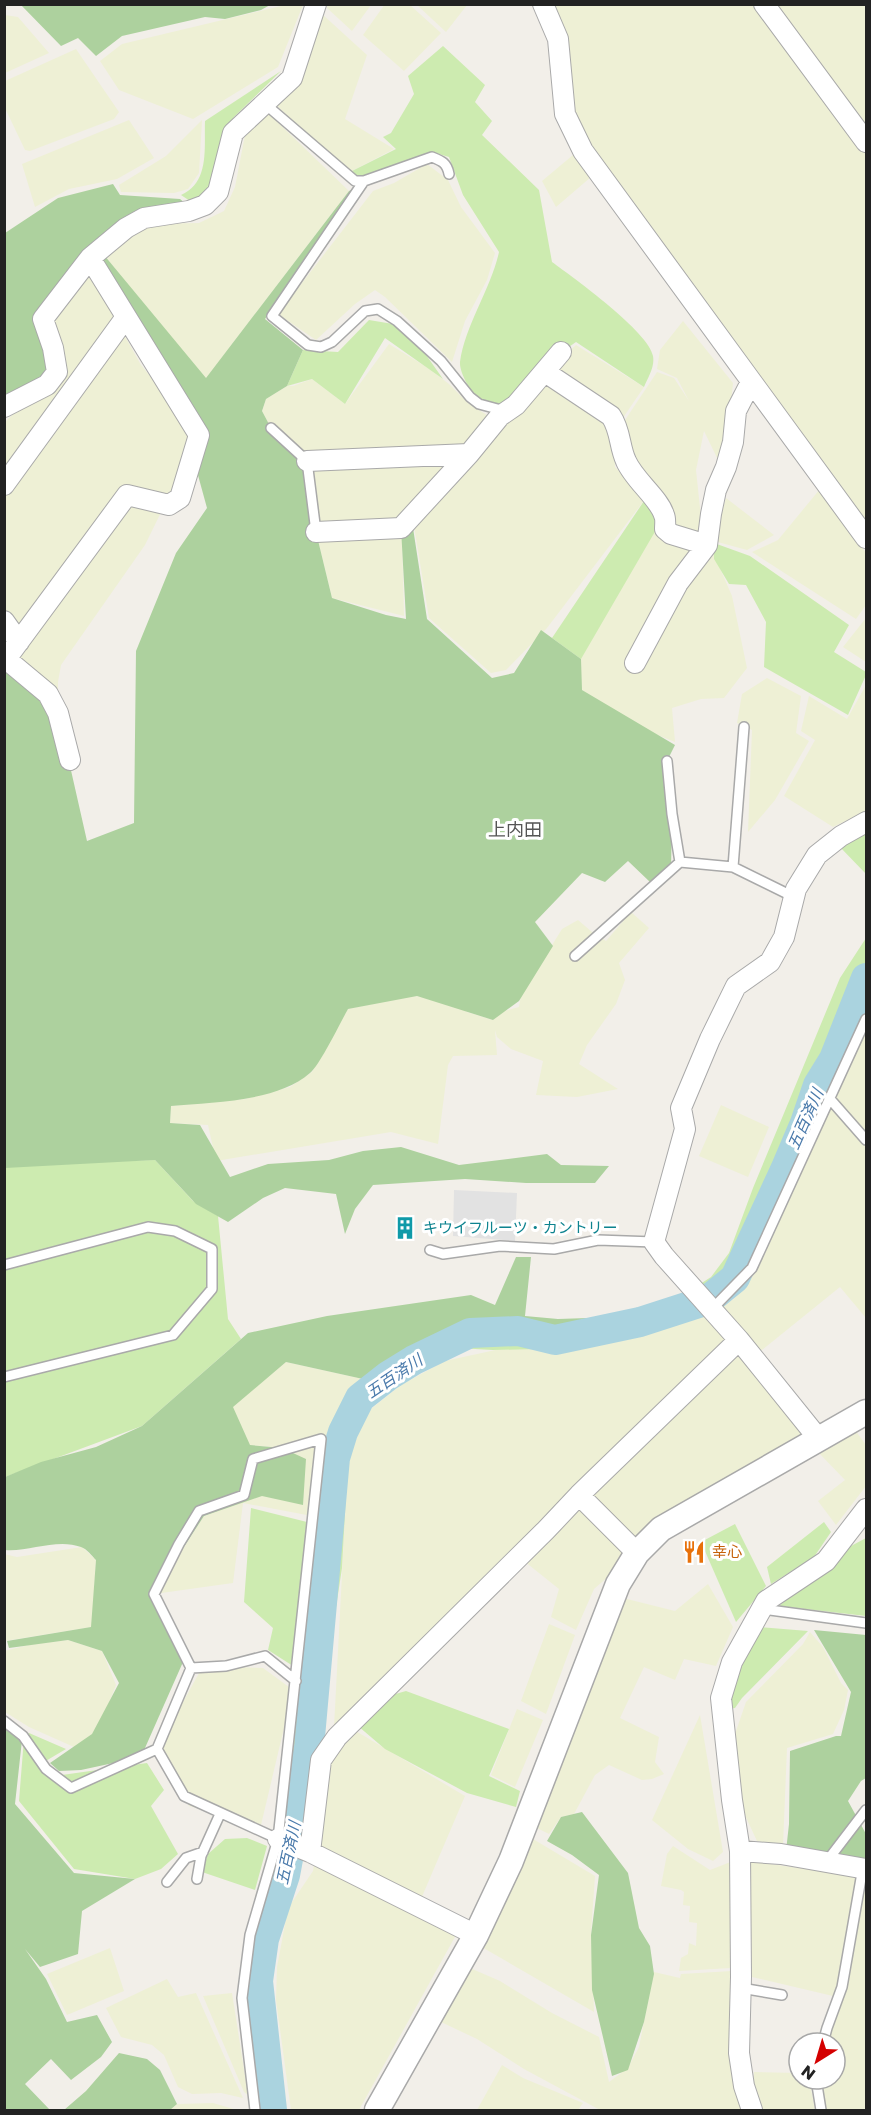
<svg xmlns="http://www.w3.org/2000/svg" width="871" height="2115" viewBox="0 0 871 2115" font-family="Poppins,'Noto Sans JP',sans-serif">
	<style>
		.farmland { fill: #eef0d5 }
		.grass { fill: #cdebb0 }
		.forest { fill: #add19e }
		.parking { fill: #e2e2e2 }
		.lines { fill: none; stroke-linecap: round; stroke-linejoin: round }
		.river { stroke: #aad3df; stroke-width: 30 }
		.service-casing { stroke: #a9a9a9; stroke-width: 12 }
		.minor-casing { stroke: #a9a9a9; stroke-width: 22 }
		.tertiary-casing { stroke: #a9a9a9; stroke-width: 27 }
		.service { stroke: #fff; stroke-width: 9 }
		.minor { stroke: #fff; stroke-width: 20 }
		.tertiary { stroke: #fff; stroke-width: 24 }
		.labels { text-anchor: middle; stroke-width: 6; stroke-linejoin: round; paint-order: stroke }
		.culture-label { font-size: 15px; fill: #0d838f; stroke: #fff; text-anchor: start }
		.food-label { font-size: 15px; fill: #c56008; stroke: #fff; text-anchor: start }
		.water-label { font-size: 16px; font-style: italic; fill: #4a7aab; stroke: #fff }
		.quarter-label { font-size: 18px; fill: #555; stroke: #fff }
	</style>
	<rect width="100%" height="100%" fill="#f2efe9"/>
	<path class="farmland" d="M385,4L410,5L441,33L404,71L363,35Z
		M285,5H303L278,67L193,119L119,90L100,61L122,44Z
		M327,5V4L371,5L352,31L327,8Z
		M417,5H467L446,32Z
		M550,5H866V528L590,150L571,111Z
		M322,14L367,55L345,119L394,149L348,173L274,103L301,81Z
		M5,15L18,17L49,53L5,73Z
		M76,49L119,112L114,119L30,151L25,150L5,108V81Z
		M266,111L349,191L204,381L103,254L140,224L199,223L224,211L235,187L245,135Z
		M129,120L154,158L117,179L69,189L35,207L22,164Z
		M202,120L199,173L188,189L174,193L121,192L119,185L166,156Z
		M573,155L591,177L556,207L542,181Z
		M427,164L448,180L461,207L495,253L487,280L465,321L452,362L385,297L375,290L355,304L316,340L278,314L373,191L394,183Z
		M89,272L141,365L199,435L145,545L61,665L58,682V713L5,657V422L57,372L47,330Z
		M683,321L733,383L730,412L720,464L704,431L696,470L703,536L662,533L712,550L732,596L747,668L724,698L701,699L672,708L675,742L623,721L582,690L577,676L582,654L646,498L547,628L506,670L491,673L429,618L413,520L553,366L576,345L644,387L614,431L615,467L644,496L619,429L657,372L674,378L689,401L677,378L657,369L660,350Z
		M389,344L428,368L449,384L468,403L490,417L402,537L404,616L332,598L316,532L314,461L271,428L262,411L266,399L287,386H293L312,379L345,404Z
		M820,489L866,553V605L856,619L752,552L778,540Z
		M726,498L774,535L747,550L714,541Z
		M866,618V662L843,647Z
		M767,678L801,696L796,733L809,741L775,800L748,832L752,730L737,723L742,694Z
		M866,685V811L833,827L784,796L815,740L801,731L809,696L847,719Z
		M631,912L649,928L619,963L625,980L616,1004L587,1045L579,1064L618,1089L577,1097L536,1095L543,1061L511,1049L497,1037L495,1030L497,1055L453,1056L448,1065L438,1144L391,1132L216,1161L208,1125L170,1123L171,1106L245,1099L290,1087L312,1072L329,1039L348,1009L410,996L441,997L467,1012L493,1020L504,1011L519,1007L521,995L562,929L578,920L592,932L606,941Z
		M866,1005V1318L840,1287L757,1354L810,1436L638,1543L581,1483L334,1727L348,1460L367,1412L401,1385L445,1361L500,1349H569L702,1317L734,1299L757,1271L809,1156Z
		M721,1105L769,1127L748,1177L699,1156Z
		M286,1362L363,1379L326,1446L312,1516L243,1503L233,1583L154,1594L204,1516L242,1502L253,1459L281,1448L249,1445L232,1406Z
		M855,1430L866,1445V1486L836,1525L818,1501L845,1480L817,1451Z
		M579,1508L624,1551L609,1576L594,1589L576,1630L551,1617L559,1589L524,1561Z
		M82,1547L96,1560L92,1627L5,1641L4,1554L17,1557Z
		M708,1584L733,1627L716,1666L684,1659L675,1680L644,1667L620,1718L659,1737L655,1762L664,1774L652,1779L642,1780L609,1765L595,1775L574,1814L561,1817L549,1834L535,1827L623,1598L675,1611Z
		M549,1624L575,1635L546,1714L521,1701Z
		M810,1632L823,1647L841,1683L848,1690L844,1710L833,1734L787,1748L783,1846L757,1841L743,1811L735,1734L746,1702L803,1644Z
		M68,1640L102,1651L116,1685L100,1725L91,1736L74,1747L29,1727L5,1712L4,1651L33,1644Z
		M203,1666L263,1668L293,1690L261,1825L189,1806L157,1749Z
		M517,1709L543,1720L515,1787L491,1775Z
		M700,1715L723,1852L713,1861L688,1849L652,1820Z
		M354,1730L465,1796L418,1906L456,1935L359,2110H291L276,2000L277,1967L288,1908L313,1871L323,1799L333,1755Z
		M533,1839L595,1876L591,1932L594,2012L480,1946Z
		M673,1846L710,1870L733,1861L731,1968L679,1971L681,1958L688,1954L689,1943L696,1946L697,1923L689,1922L690,1906L683,1905L684,1892L681,1890L661,1886L667,1854Z
		M750,1861L847,1875L866,1883V2110H820L816,2079H835V2043H823L833,1996L752,1977Z
		M110,1948L124,1991L67,2015L47,1974Z
		M470,1968L500,1981L552,2013L599,2037L609,2082L628,2068L639,2047L654,1972L680,1978L681,1974L732,1971L743,2110H600L524,2069L477,2039L441,2022Z
		M167,1979L178,1997L196,1993L243,2098L221,2093L192,2094L178,2087L164,2055L152,2045L121,2037L106,2008Z
		M232,1993L248,2095L244,2092L203,1996Z
		M502,2065L523,2078L583,2103L578,2110H477Z
		M754,2072L799,2073V2079H809L815,2110H760L753,2088Z
		M213,2103L237,2110H170L177,2104Z"/>
	<path class="grass" d="M443,46L485,85L475,102L492,121L482,135L539,190L552,262C574,278 649,332 653,356C655,367 648,377 644,387L576,342L563,351L504,404C497,403 487,404 481,401C472,396 459,372 460,362C465,325 491,289 499,252L463,195L449,157L432,152L364,177L348,173L396,149L383,137L391,133L414,94L408,76Z
		M281,71L234,117L222,139L212,191L193,203L181,195C210,183 204,147 205,121Z
		M369,320L393,324L424,352L443,379L385,338L345,404L312,379L287,386L303,350L338,352Z
		M646,498L660,523L581,659L552,638Z
		M714,543L750,556L849,625L834,652L866,672V675L848,715L764,667L766,622L746,585L729,584L714,559Z
		M866,830V874L839,846Z
		M866,938V1004L825,1103L744,1272L719,1300L694,1316L670,1325L574,1348L493,1350L457,1348L411,1371L378,1397L362,1413L348,1460L342,1568L301,1838L272,1943L266,1996L277,2070V2110H261L243,2008L248,1954L271,1881L291,1755L293,1666L268,1650L273,1628L244,1602L251,1508L311,1523L307,1559L326,1446L363,1379L403,1360L446,1330L518,1331L551,1341L650,1316L711,1277L729,1253L753,1188L840,978Z
		M155,1160L193,1201L218,1216L228,1319L241,1339L142,1426L5,1477V1164Z
		M824,1522L831,1532L814,1557L771,1584L767,1567Z
		M735,1524L766,1586L736,1622L701,1542Z
		M866,1538V1616L779,1606L851,1546Z
		M760,1627L808,1631L742,1698L735,1708L727,1709L732,1685Z
		M406,1691L509,1729L489,1776L520,1791L516,1807L467,1793L385,1749L358,1726L392,1695Z
		M29,1733L66,1749L44,1762L62,1775L147,1763L164,1790L151,1806L178,1854L161,1869L135,1879L74,1869L19,1801L24,1738Z
		M247,1838L267,1846L255,1890L202,1872L208,1854L225,1839Z"/>
	<path class="forest" d="M21,5H270L261,10L225,19L205,17L122,36L96,56L78,38L61,46Z
		M113,184L120,195L180,199L190,207L139,209L121,220L36,314L57,372L5,406V233L58,198Z
		M362,184L318,249L265,319L303,350L287,386L266,399L262,411L271,428L306,460L316,532L332,598L386,615L406,619L401,528H413L427,619L492,678L514,673L541,630L581,659L582,690L675,745L667,761L672,814L671,870L650,882L628,861L605,882L582,873L535,922L553,946L519,1001L493,1020L417,996L348,1009C340,1023 320,1065 310,1073C277,1102 213,1102 171,1106L170,1123L200,1125L230,1177L268,1164L329,1160L363,1151L401,1147L459,1165L547,1154L561,1165L609,1166L595,1183H526L465,1179L373,1185L355,1209L345,1234L336,1194L285,1188L263,1198L228,1222L196,1204L155,1160L5,1168V657L58,713L87,841L134,823L136,651L176,553L207,508L193,457L199,435L96,269L104,255L206,378L349,191Z
		M516,1257H531L525,1316L558,1319L648,1316L559,1336L446,1330L403,1360L363,1379L286,1362L233,1407L250,1445L282,1448L306,1459L303,1505L262,1496L204,1516L154,1593L183,1662L141,1757L81,1770L59,1771L50,1763L92,1734L119,1683L102,1651L68,1640L9,1648L7,1641L91,1627L96,1560C92,1556 87,1549 81,1547C57,1538 29,1552 5,1550V1477L41,1462L96,1447L142,1426L248,1333L327,1316L471,1295L495,1305Z
		M814,1630L866,1635V1778L861,1781L848,1801L866,1834V1869L786,1851L789,1824L790,1751L836,1736H841L851,1692Z
		M4,1716L23,1731L15,1804L74,1873L135,1879L82,1911L78,1954L40,1967L25,1949L46,1979L67,2022L97,2015L112,2042L101,2057L71,2080L51,2059L25,2084L50,2110H5Z
		M582,1812L628,1873L639,1928L650,1946L654,1974L644,2022L628,2070L612,2076L592,1990L591,1935L599,1875L572,1855L547,1841L561,1817Z
		M119,2053L147,2059L160,2070L177,2104L170,2110H64L86,2091Z"/>
	<path class="parking" d="M454,1190L517,1193L515,1241L453,1236Z"/>
	<g class="lines">
		<path class="river" d="M272,2110L258,1981L264,1939L285,1875L309,1748L335,1458L343,1432L360,1398L388,1376L414,1360L470,1333L518,1331L555,1340L640,1322L708,1300L735,1278L785,1170L805,1123L818,1085L834,1059L866,978"/>
		<g class="service-casing">
			<path id="service" d="M264,103L355,181H364L432,157C442,161 447,163 449,174
				M364,181L272,316L308,345L321,347L332,342L365,311L378,309L397,321L441,361L470,397L479,404L505,411
				M271,428L307,461L316,532
				M744,727L733,867L794,897
				M667,761L672,814L680,862
				M575,956L680,862L733,867
				M830,1099L866,1140
				M430,1250L443,1254L500,1246L554,1249L598,1240L654,1242
				M4,1265L148,1227L175,1231L212,1249V1289L173,1335L4,1377
				M712,1309L752,1268L866,1019
				M762,1609L866,1623
				M191,1668L154,1594L179,1544L199,1511L244,1495L253,1459L321,1439L278,1839L250,1935L242,1998L255,2110
				M4,1721L23,1736L46,1769L71,1788L157,1749
				M278,1839L184,1796L157,1749L191,1668L226,1666L265,1656L296,1681
				M827,1861L866,1810
				M197,1879L201,1856L220,1814
				M167,1882L186,1858L203,1852
				M741,1988L782,1995
				M823,2043L827,2028L842,1987L863,1867
				M816,2079L821,2110"/>
		</g>
		<g class="minor-casing">
			<path id="minor" d="M543,4L558,39L565,114L583,151L866,538
				M764,4L866,142
				M545,372L611,416C621,431 619,446 626,461C634,480 659,498 664,515C666,519 665,525 665,529L671,534L707,545
				M4,407L47,385L57,372L53,348L43,319L90,258L126,228L144,218L189,211L205,205L218,192L233,133L292,78L316,4
				M307,461L469,454
				M4,485L126,317
				M316,532L401,528L469,454L500,416L516,405L561,352
				M4,621L19,642
				M635,663L678,583L707,545L711,514L716,490L726,467L733,442L736,411L751,382
				M70,760L58,713L48,694L6,659L127,495L169,505L180,498L199,435L90,258
				M818,1438L739,1340L664,1256L654,1242L685,1129L681,1108L710,1039L736,986L770,962L784,937L796,889L817,855L841,836L866,822
				M579,1495L637,1553
				M278,1839L310,1852L476,1935
				M740,1851L781,1854L866,1869
				M310,1852L321,1760L337,1737L546,1530L579,1495L739,1340
				M752,2110L744,2086L739,2053L741,1977L740,1851L732,1800L721,1698L732,1662L766,1601L826,1561L866,1509"/>
		</g>
		<g class="tertiary-casing">
			<path id="tertiary" d="M377,2110L476,1935L511,1861L618,1584L637,1553L661,1529L866,1412"/>
		</g>
		<use href="#service" class="service"/>
		<use href="#minor" class="minor"/>
		<use href="#tertiary" class="tertiary"/>
	</g>
	<defs>
		<g id="building-bare" transform="scale(1.8)"><path d="M-4-6H4V6H1V3H-1V6H-4ZM-2.5-4.3h1.7v1.8h-1.7ZM.8-4.3h1.7v1.8H.8ZM-2.5-1h1.7V.8h-1.7ZM.8-1h1.7V.8H.8Z" fill="#0f9aa8" stroke="#fff" stroke-width="2.5" paint-order="stroke"/></g>
		<g id="restaurant-bare" transform="scale(1.8)"><path d="M-5-6h1v4h1v-4h1v4h1v-4h1v5L-1.5 .5V6h-2V.5L-5-1ZM5-6V6H3V1.5H1.5Q1.5-4 5-6Z" fill="#e8710a" stroke="#fff" stroke-width="2.5" paint-order="stroke"/></g>
	</defs>
	<g fill-rule="evenodd">
		<use href="#building-bare" x="405" y="1228"/>
		<use href="#restaurant-bare" x="694" y="1552"/>
	</g>
	<g class="labels">
		<g class="culture-label">
			<text x="423" y="1233">キウイフルーツ・カントリー</text>
		</g>
		<g class="food-label">
			<text x="712" y="1557">幸心</text>
		</g>
		<g class="water-label">
			<text transform="translate(805 1119) rotate(-66)" y="6">五百済川</text>
			<text transform="translate(394 1376) rotate(-34)" y="6">五百済川</text>
			<text transform="translate(288 1853) rotate(-78)" y="6">五百済川</text>
		</g>
		<g class="quarter-label">
			<text x="515" y="836">上内田</text>
		</g>
	</g>
	<rect width="871" height="2115" fill="none" stroke="#222222" stroke-width="12"/>
	<g transform="translate(817 2061) rotate(217)"><circle r="28" fill="#ffffff" stroke="#a7a7a7" stroke-width="1.5"/>
	<path d="M0-4.5L10 22L0 15L-10 22Z" fill="#d40000"/>
	<text y="-9" font-size="16" font-weight="bold" text-anchor="middle" fill="#222222">N</text>
	</g>
</svg>
